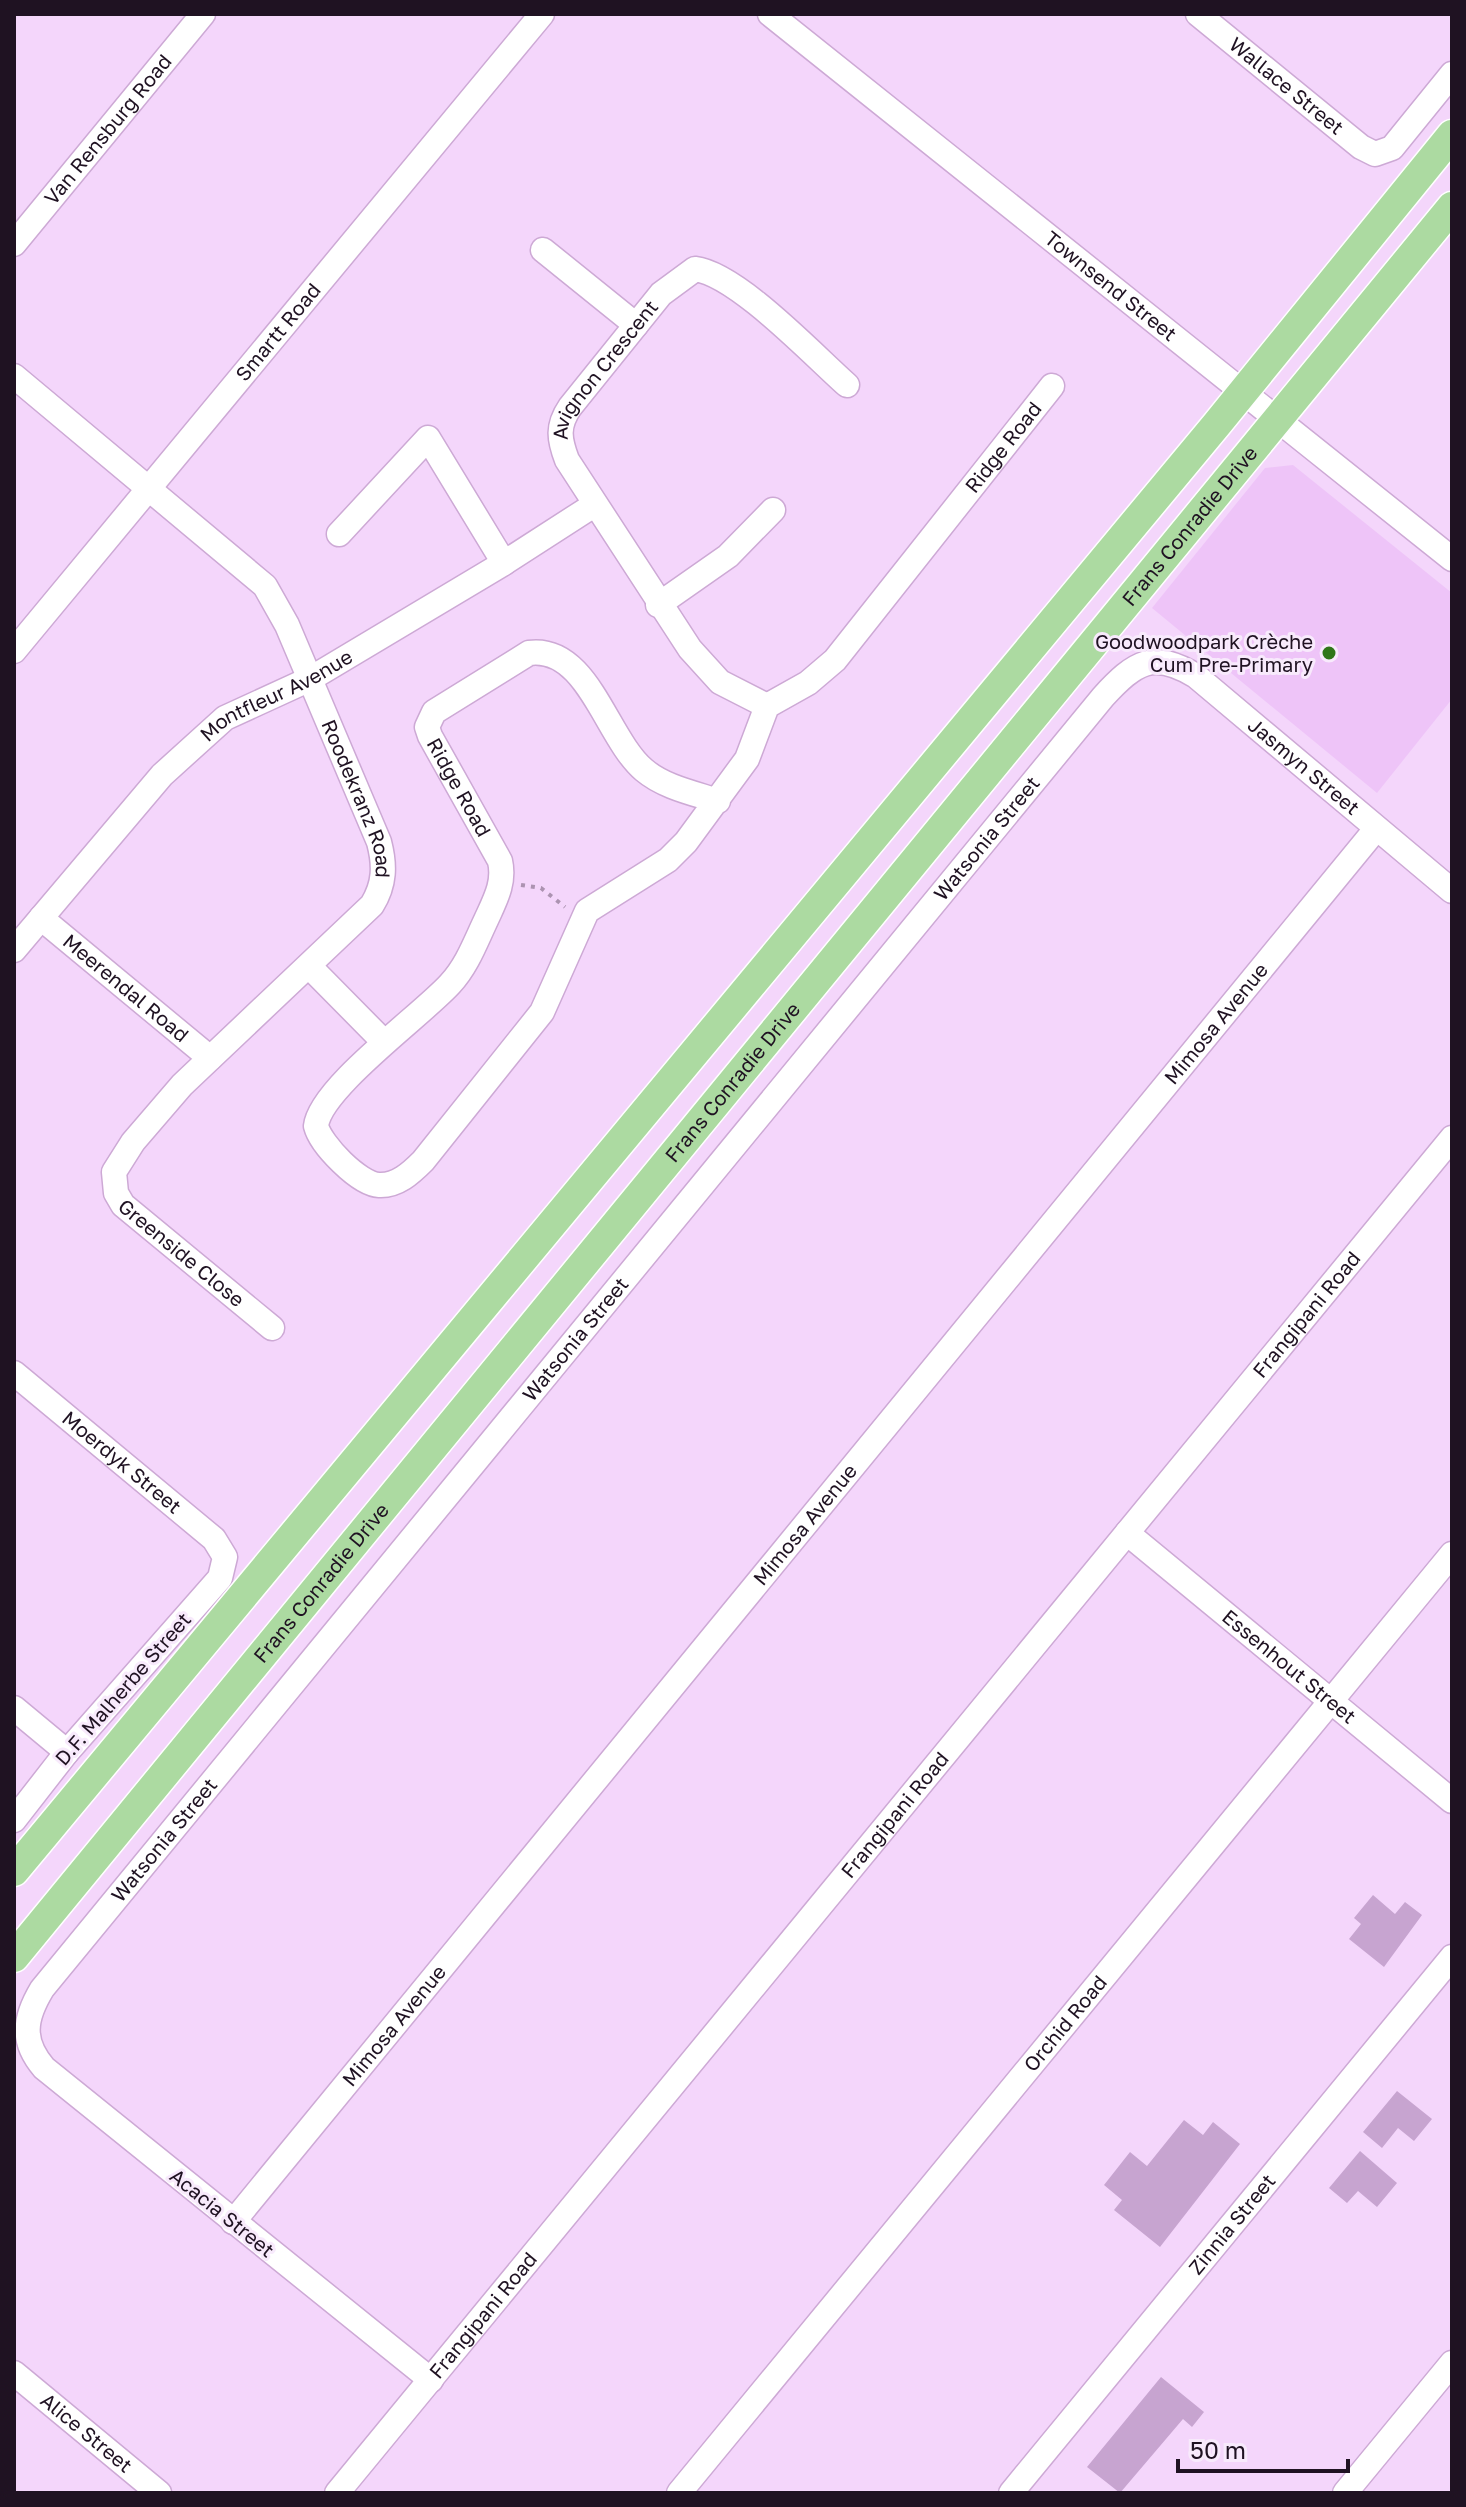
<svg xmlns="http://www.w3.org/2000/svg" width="1466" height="2507" viewBox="0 0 1466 2507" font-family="'Golos Text',sans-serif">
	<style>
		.built { fill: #eec4f8 }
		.building { fill: #c7a4d0 }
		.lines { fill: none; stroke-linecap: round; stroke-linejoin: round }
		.minor-casing { stroke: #cda9d5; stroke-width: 27 }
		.major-casing { stroke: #fff; stroke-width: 33 }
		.path { stroke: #ac93b1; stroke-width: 4; stroke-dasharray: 4 6; stroke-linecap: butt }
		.minor { stroke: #fff; stroke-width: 24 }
		.major { stroke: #acdaa1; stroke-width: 30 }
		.poi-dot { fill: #2f7619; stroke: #f8eafc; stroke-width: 3 }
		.labels { text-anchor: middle; stroke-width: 6; stroke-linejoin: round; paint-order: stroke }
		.street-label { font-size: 20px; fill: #1f1222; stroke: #f8eafc }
		.poi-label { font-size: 20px; fill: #1f1222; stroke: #f8eafc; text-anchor: end }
	</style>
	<rect width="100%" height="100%" fill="#f4d6fb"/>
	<path class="built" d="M1293,465L1452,593V699L1377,793L1152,608L1265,468Z"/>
	<path class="building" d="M1373,1895L1395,1914L1405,1902L1422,1915L1384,1967L1349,1939L1361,1924L1354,1918Z
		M1397,2091L1432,2119L1414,2141L1398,2128L1382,2148L1363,2132Z
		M1184,2120L1203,2135L1213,2122L1240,2144L1160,2247L1114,2210L1122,2200L1104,2185L1130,2152L1147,2166Z
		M1360,2151L1397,2183L1377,2207L1358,2191L1347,2203L1329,2188Z
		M1161,2377L1204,2412L1192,2427L1183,2419L1120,2493L1087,2467Z"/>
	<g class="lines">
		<g class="minor-casing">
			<g id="minor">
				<path id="s1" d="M770,14L1452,559"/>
				<path id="s2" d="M1198,14L1361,147L1375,154L1392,148L1452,74"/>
				<path id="s3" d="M14,244L203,14"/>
				<path d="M543,250L636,325"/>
				<path id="s4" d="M14,376L265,586L287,625L379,842C385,865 385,884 372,905L182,1085L133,1142L114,1172L116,1193L123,1205L272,1328"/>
				<path d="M339,534L428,438L504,563"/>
				<path d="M658,605L728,556L773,510"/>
				<path id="s5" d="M14,651L542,14"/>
				<path id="s6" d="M767,706L720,682L690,649L567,460C559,439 557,426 570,407L661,294L695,269C737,274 813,355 847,385"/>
				<path id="s7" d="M718,801C693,793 664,787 644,770C606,738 588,645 529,653L434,712L427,727L430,736L500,861C505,883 495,900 486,920C476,941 467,966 450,984C422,1015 320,1088 316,1126C321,1145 359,1184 379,1185C397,1186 411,1173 423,1161L542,1012L587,911L668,860L686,842L747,759L767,706L808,683L835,660L1052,386"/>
				<path id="s8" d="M41,918L210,1058"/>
				<path id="s9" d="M14,950L162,775L225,718L310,679L504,563L594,505"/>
				<path d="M309,966L384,1042"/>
				<path id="s10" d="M14,1373L214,1539L225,1557L220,1578L67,1752L14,1820"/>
				<path id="s11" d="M1127,1533L1452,1801"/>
				<path d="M14,1708L67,1752"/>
				<path id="s12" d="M233,2222L1376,829"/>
				<path id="s13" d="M14,2373L159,2493"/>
				<path id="s14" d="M431,2380L44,2068C21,2041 24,2019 42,1989L1103,697C1135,662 1153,650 1196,676L1452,891"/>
				<path id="s15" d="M337,2493L1452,1138"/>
				<path id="s16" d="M679,2493L1452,1554"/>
				<path id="s17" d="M1011,2493L1452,1957"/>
				<path d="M1345,2493L1452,2363"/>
			</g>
		</g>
		<g class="major-casing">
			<g id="major">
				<path d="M14,1871L1217,424L1452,135"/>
				<path id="s18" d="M14,1957L1452,207"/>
			</g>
		</g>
		<path class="path" d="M521,885L541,888L565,907"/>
		<use href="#minor" class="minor"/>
		<use href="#major" class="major"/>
	</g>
	<circle class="poi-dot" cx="1329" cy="653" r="8"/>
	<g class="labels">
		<g class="street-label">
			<text dy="7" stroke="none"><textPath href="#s2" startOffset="114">Wallace Street</textPath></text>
			<text dy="7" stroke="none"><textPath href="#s3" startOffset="148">Van Rensburg Road</textPath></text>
			<text dy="7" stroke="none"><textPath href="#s1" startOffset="436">Townsend Street</textPath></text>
			<text dy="7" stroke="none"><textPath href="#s5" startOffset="414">Smartt Road</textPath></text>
			<text dy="7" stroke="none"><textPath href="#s6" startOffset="428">Avignon Crescent</textPath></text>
			<text dy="7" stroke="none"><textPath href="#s7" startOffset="1944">Ridge Road</textPath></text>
			<text dy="7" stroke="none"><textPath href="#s18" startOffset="1852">Frans Conradie Drive</textPath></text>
			<text dy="7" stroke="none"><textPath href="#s9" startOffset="370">Montfleur Avenue</textPath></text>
			<text dy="7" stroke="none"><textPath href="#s14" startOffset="2504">Jasmyn Street</textPath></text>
			<text dy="7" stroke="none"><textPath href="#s7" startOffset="450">Ridge Road</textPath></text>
			<text dy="7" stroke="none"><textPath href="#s4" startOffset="560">Roodekranz Road</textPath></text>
			<text dy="7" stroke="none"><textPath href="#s14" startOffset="2072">Watsonia Street</textPath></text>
			<text dy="7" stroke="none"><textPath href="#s8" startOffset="110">Meerendal Road</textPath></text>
			<text dy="7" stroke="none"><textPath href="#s12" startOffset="1550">Mimosa Avenue</textPath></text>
			<text dy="7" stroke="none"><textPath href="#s18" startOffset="1132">Frans Conradie Drive</textPath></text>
			<text dy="7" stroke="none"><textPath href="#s4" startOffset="1156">Greenside Close</textPath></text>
			<text dy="7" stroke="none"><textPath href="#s15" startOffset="1526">Frangipani Road</textPath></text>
			<text dy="7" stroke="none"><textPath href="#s14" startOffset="1424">Watsonia Street</textPath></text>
			<text dy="7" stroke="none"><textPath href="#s10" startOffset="140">Moerdyk Street</textPath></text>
			<text dy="7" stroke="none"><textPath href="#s12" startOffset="902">Mimosa Avenue</textPath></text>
			<text dy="7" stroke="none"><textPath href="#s18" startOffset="484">Frans Conradie Drive</textPath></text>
			<text dy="7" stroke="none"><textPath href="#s11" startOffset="210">Essenhout Street</textPath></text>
			<text transform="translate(123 1689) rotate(-49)" y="7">D.F. Malherbe Street</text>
			<text dy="7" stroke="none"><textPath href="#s15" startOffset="878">Frangipani Road</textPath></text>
			<text dy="7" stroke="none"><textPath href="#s14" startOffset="776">Watsonia Street</textPath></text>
			<text dy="7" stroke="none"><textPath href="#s16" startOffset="608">Orchid Road</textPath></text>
			<text dy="7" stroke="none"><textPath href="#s12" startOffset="254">Mimosa Avenue</textPath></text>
			<text transform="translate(222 2213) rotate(39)" y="7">Acacia Street</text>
			<text dy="7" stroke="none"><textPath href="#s17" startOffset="348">Zinnia Street</textPath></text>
			<text dy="7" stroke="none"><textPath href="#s15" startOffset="230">Frangipani Road</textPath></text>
			<text dy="7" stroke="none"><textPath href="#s13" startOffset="94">Alice Street</textPath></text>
		</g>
		<g class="poi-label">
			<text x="1313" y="649">Goodwoodpark Crèche<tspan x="1313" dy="23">Cum Pre-Primary</tspan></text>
		</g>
	</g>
	<rect width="1466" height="2507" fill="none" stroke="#1f1222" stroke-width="32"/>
	<path d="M1178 2459v12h170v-12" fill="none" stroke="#1f1222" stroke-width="4"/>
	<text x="1190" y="2459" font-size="24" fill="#1f1222" stroke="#f8eafc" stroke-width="6" paint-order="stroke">50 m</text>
</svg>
